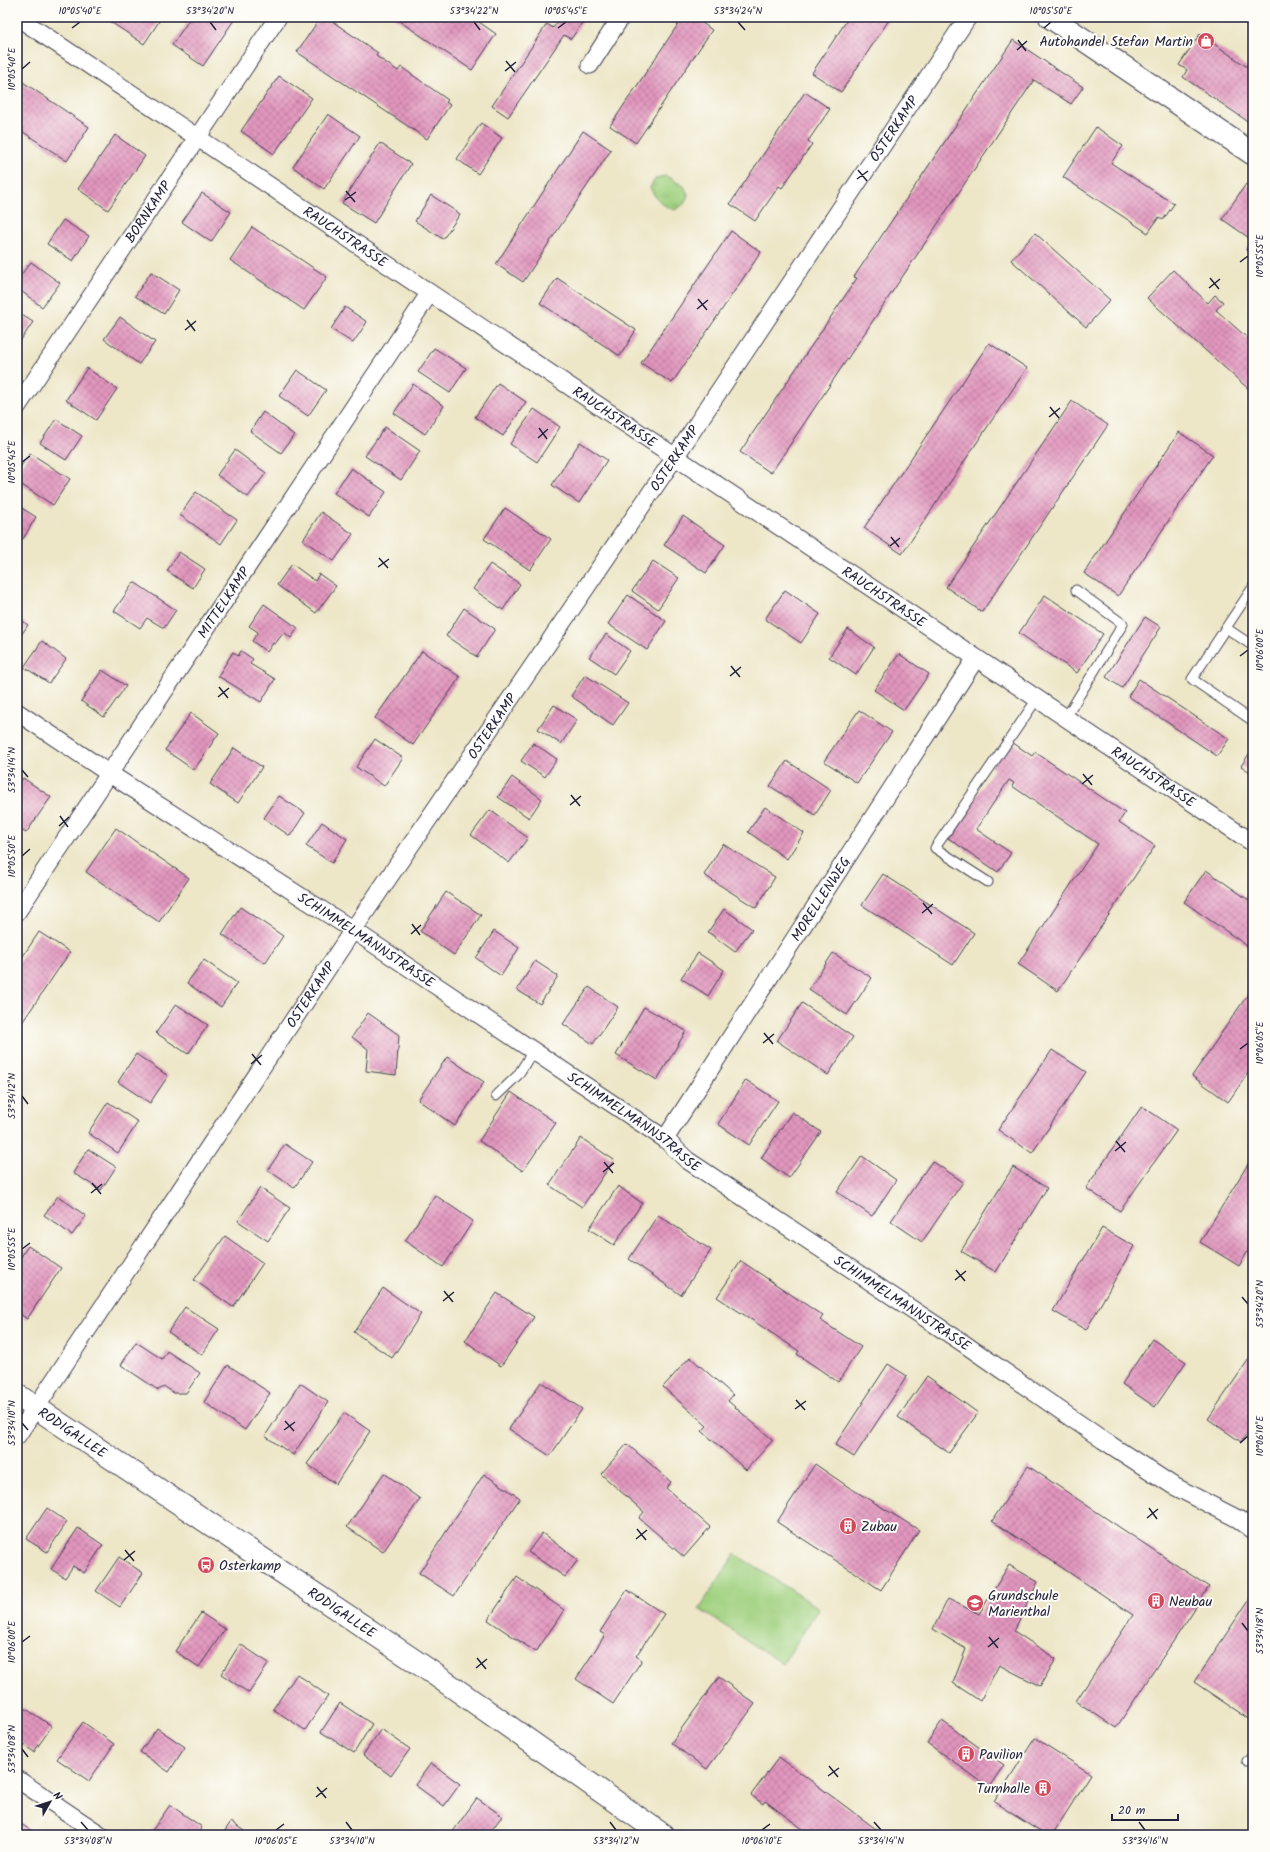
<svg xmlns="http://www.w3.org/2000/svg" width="1270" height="1852" viewBox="0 0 1270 1852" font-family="Kalam,sans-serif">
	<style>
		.park { fill: url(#park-tufts); stroke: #617a5e }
		.pitch { fill: #a0d180; stroke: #617a5e }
		.building { fill: url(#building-cross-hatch) }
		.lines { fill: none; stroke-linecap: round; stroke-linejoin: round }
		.lane-casing { stroke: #403f50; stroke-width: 11 }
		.street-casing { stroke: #403f50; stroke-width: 19 }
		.secondary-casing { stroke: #403f50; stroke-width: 24 }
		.lane { stroke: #fff; stroke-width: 9 }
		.street { stroke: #fff; stroke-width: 17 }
		.secondary { stroke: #fff; stroke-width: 22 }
		.ticks { fill: none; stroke: #22223b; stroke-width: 1.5 }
		.labels { text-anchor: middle; stroke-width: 4; stroke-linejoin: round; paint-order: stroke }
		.poi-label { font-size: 14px; fill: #22223b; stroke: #fdfcf7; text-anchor: start }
		.street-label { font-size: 14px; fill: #22223b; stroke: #fdfcf7 }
		.neatline { fill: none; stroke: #22223b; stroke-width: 1.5 }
		.ticks-label { font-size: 10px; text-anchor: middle; fill: #22223b }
	</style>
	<defs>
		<pattern id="park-tufts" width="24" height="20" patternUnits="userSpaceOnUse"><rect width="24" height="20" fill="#a0d180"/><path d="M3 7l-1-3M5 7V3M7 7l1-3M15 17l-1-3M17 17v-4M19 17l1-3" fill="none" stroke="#8ab370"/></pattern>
		<pattern id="building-cross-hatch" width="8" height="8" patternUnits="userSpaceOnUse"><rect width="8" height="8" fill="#e296be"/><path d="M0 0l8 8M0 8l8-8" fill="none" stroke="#b77a9c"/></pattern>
	</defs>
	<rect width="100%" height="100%" fill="#fdfcf7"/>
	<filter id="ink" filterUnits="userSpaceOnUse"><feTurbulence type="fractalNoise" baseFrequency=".025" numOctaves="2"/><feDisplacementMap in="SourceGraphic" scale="8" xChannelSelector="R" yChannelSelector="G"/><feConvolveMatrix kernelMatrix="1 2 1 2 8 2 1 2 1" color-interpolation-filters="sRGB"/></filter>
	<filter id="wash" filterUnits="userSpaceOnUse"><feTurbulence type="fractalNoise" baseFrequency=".012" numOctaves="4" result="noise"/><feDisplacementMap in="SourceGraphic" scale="16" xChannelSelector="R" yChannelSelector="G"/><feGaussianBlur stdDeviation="0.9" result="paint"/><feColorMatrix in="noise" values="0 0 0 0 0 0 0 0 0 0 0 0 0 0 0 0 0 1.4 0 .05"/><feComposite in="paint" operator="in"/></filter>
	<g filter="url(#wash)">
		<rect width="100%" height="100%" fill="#ede6c7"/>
		<path class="park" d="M666,176L684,186L688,195L684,204L675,210C663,206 655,199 650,187L656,178Z"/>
		<path class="pitch" d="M735,1554L819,1608L783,1664L699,1609Z"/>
		<g id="blocks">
			<path class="building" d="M103,17H162L144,44Z
				M191,17H236L203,66L172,45Z
				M326,17L378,53L376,56L398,71L401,67L448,100L446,102L450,105L427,139L297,52L320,18L323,20Z
				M393,17H472L496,34L472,70Z
				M553,17H586L571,39L564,35L508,117L492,106L547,24L553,28L558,21Z
				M683,17H694L712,30L636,143L610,126Z
				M849,17H891L841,92L812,73Z
				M1200,34L1253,71V125L1183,77L1187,70L1179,65Z
				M1013,40L1083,87L1071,104L1034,80L771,473L740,452L857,278L854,277Z
				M279,76L312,98L274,154L241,131Z
				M17,78L89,127L67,161L17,128Z
				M805,92L830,109L808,141L812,144L782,188L779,186L755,221L730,204Z
				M328,114L360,136L324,189L293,167Z
				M481,123L502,138L478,174L457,159Z
				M1096,127L1123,146L1111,163L1174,204L1163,220L1159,217L1148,233L1063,177Z
				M583,131L611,150L523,282L496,264Z
				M115,135L145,156L108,210L78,189Z
				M380,143L411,164L374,223L342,203Z
				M1246,184L1253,188V255L1246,250L1252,240L1222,219Z
				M202,193L231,212L211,242L182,222Z
				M431,195L460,214L443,239L415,221Z
				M63,220L89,236L73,261L47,244Z
				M252,227L327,277L304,310L230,260Z
				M731,231L761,252L672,383L641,363Z
				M1035,233L1110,300L1086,327L1011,260Z
				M31,262L60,283L42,307L17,288V280Z
				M1173,270L1208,303L1215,295L1223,302L1216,310L1253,343V393L1147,298Z
				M151,272L179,290L164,314L135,296Z
				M557,278L636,330L620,356L540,303Z
				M345,307L367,322L353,343L331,329Z
				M17,312L33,322L17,346Z
				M120,317L155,342L139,364L104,339Z
				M989,343L1027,368L902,554L864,528Z
				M434,348L466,368L450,393L418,372Z
				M87,368L117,389L96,420L66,400Z
				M297,370L326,390L308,416L279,396Z
				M498,383L526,402L503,436L475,417Z
				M413,384L444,406L425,434L394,413Z
				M1072,401L1108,425L982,612L946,587Z
				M534,409L560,427L537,462L510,444Z
				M263,412L294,435L281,453L250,431Z
				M56,419L82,436L66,460L40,443Z
				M385,427L420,451L401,480L365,456Z
				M1179,432L1213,455L1118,596L1084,573Z
				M580,442L607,460L579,503L552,485Z
				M235,450L266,473L248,497L217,475Z
				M30,453L70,479L53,505L17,482V472Z
				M351,468L386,492L369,517L334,493Z
				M196,492L237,520L221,544L180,515Z
				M17,505L36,517L23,539L19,536L17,540Z
				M505,508L551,539L530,570L484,539Z
				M321,512L353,534L334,561L303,540Z
				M683,516L725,545L706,573L664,545Z
				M179,552L205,569L193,588L167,571Z
				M653,561L679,578L658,609L632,591Z
				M292,564L315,581L319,574L336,586L316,613L277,585Z
				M490,564L520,584L503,610L473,589Z
				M134,582L176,610L164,628L147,618L140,628L114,611Z
				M785,590L820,614L801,643L765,619Z
				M628,595L666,621L647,650L608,624Z
				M1045,595L1103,634L1077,673L1019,633Z
				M264,604L298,628L291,638L284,632L275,644L273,643L267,652L252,641L258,632L249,626Z
				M464,608L495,629L477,657L446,636Z
				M17,617L28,625L17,641Z
				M1145,617L1161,627L1122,688L1106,677Z
				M848,629L874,647L856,675L829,657Z
				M606,634L630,651L614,674L589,657Z
				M42,641L66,659L49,683L24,667Z
				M241,651L253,659L250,664L275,679L261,702L218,676L233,652L238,656Z
				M422,651L460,677L413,745L375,718Z
				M899,654L929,674L904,710L874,690Z
				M102,670L126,686L104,717L81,701Z
				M585,675L628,703L613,725L571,696Z
				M1139,679L1229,739L1217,756L1128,696Z
				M554,705L577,720L561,744L538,729Z
				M859,710L892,732L857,783L824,761Z
				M191,713L219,733L194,770L165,750Z
				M375,739L403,758L384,786L356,767Z
				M1009,740L1032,756L1035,752L1125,813L1119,822L1155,846L1058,991L1018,964L1098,844L1012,786L1014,783L1009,780L976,829L1011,853L998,872L948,838L994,769L991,767Z
				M533,743L557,759L545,777L521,761Z
				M234,748L262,767L238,803L210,784Z
				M1253,748V774L1241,766Z
				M787,761L831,790L815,815L770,786Z
				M512,777L542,799L529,818L498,797Z
				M23,778L51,797L26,833L17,827V786Z
				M279,796L305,813L290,836L264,818Z
				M765,807L804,833L787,859L748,832Z
				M490,810L528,838L509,863L471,835Z
				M322,822L347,839L332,863L306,846Z
				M116,828L189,878L159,922L86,872Z
				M723,844L775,877L756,908L704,875Z
				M1206,870L1253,903V950L1184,902Z
				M883,874L974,933L953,965L862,905Z
				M446,892L481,915L454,955L420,931Z
				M240,907L283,936L265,963L222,934Z
				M724,909L752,929L735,952L708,932Z
				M494,931L519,948L501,976L476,958Z
				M39,932L70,952L17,1030V965Z
				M698,953L724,970L708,996L681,978Z
				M833,953L872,978L847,1015L809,989Z
				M204,960L237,983L221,1007L187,983Z
				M535,961L558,976L540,1004L517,990Z
				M589,987L618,1007L593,1044L563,1024Z
				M1253,987V1066L1228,1102L1192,1076Z
				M802,1003L853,1037L828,1075L777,1041Z
				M176,1004L208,1025L188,1054L156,1033Z
				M644,1007L686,1031L657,1080L616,1055Z
				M368,1013L399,1035L396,1075L366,1071L368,1049L352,1037Z
				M1052,1050L1086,1072L1032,1153L998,1130Z
				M136,1054L168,1076L150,1103L118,1082Z
				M447,1057L484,1082L455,1126L418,1100Z
				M746,1080L778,1101L749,1145L718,1124Z
				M511,1092L556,1123L523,1171L479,1141Z
				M108,1102L138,1122L118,1153L88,1133Z
				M1142,1106L1177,1130L1120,1211L1086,1188Z
				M792,1112L821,1132L789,1178L761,1158Z
				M581,1138L614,1160L582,1207L549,1185Z
				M285,1144L312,1162L294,1188L268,1170Z
				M88,1149L116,1167L101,1190L73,1173Z
				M862,1156L896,1180L872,1216L837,1192Z
				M1253,1156V1243L1239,1266L1200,1242Z
				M932,1161L963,1182L922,1242L891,1221Z
				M1013,1167L1047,1188L996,1272L961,1251Z
				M618,1186L642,1203L614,1245L589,1229Z
				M260,1188L290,1208L268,1241L238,1221Z
				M435,1195L473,1221L443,1267L405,1241Z
				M58,1196L86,1216L72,1235L44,1215Z
				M658,1215L711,1250L681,1295L629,1259Z
				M1102,1228L1134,1246L1086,1330L1053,1311Z
				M225,1236L263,1263L233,1307L194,1280Z
				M28,1246L61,1268L27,1319L17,1312V1263Z
				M741,1261L823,1316L820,1320L861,1347L838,1382L797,1354L799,1351L717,1297Z
				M383,1288L421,1314L392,1358L354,1332Z
				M497,1293L534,1317L501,1366L465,1341Z
				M185,1307L219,1329L202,1355L168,1332Z
				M1152,1339L1186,1362L1155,1407L1122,1384Z
				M136,1342L162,1359L167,1351L200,1373L186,1393H174L165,1387L158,1390L121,1365Z
				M1253,1353V1425L1241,1442L1208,1419Z
				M690,1357L733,1395L728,1401L773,1440L746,1470L702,1431L707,1426L663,1387Z
				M888,1364L907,1376L854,1457L835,1445Z
				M228,1365L270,1393L245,1430L204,1402Z
				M927,1376L978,1413L949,1453L898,1417Z
				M541,1382L582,1409L550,1456L509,1429Z
				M300,1383L328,1402L293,1455L265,1436Z
				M344,1413L370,1431L336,1484L307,1464Z
				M627,1444L671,1482L666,1488L710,1527L684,1557L639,1518L644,1512L601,1474Z
				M815,1464L847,1486L919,1530L881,1590L777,1522Z
				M1028,1466L1209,1587L1116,1728L1076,1701L1133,1615L992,1521Z
				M384,1473L420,1499L383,1552L347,1527Z
				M484,1474L520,1498L454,1596L419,1573Z
				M47,1508L67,1522L47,1552L26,1539Z
				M78,1528L103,1545L84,1573L73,1566L65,1578L51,1569Z
				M542,1533L578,1560L565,1577L528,1552Z
				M119,1557L143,1573L120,1607L96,1591Z
				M1009,1565L1038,1582L1014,1631L1056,1659L1040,1686L999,1665L980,1701L953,1683L966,1649L933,1629L948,1599L979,1614Z
				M517,1577L564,1610L536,1652L488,1620Z
				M627,1590L664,1614L636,1656L642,1660L613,1704L576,1679L605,1635L600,1632Z
				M1253,1594V1722L1194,1682Z
				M201,1613L225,1629L199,1667L175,1651Z
				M240,1644L269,1663L249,1693L221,1674Z
				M297,1674L328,1696L305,1730L273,1709Z
				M719,1677L755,1704L707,1769L671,1743Z
				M340,1703L372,1724L354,1753L321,1732Z
				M23,1707L52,1726L34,1752L17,1740V1716Z
				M942,1721L1004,1765L989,1787L927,1743Z
				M83,1722L114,1744L89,1781L57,1759Z
				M157,1728L185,1747L169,1772L140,1752Z
				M381,1729L410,1749L391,1776L363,1755Z
				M1035,1738L1091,1774L1052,1835H1045L994,1802Z
				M779,1757L880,1832L877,1835H811L765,1801L763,1804L751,1795Z
				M431,1763L460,1784L444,1806L415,1785Z
				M477,1798L502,1816L488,1835H455L452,1833Z
				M170,1805L202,1827L197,1835H156L151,1832Z
				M17,1821L30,1830L38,1835H17Z
				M231,1822L244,1831L241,1835H222Z"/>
		</g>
	</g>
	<g filter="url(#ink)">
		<use href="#blocks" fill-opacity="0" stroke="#403f50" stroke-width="1"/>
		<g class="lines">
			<g class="lane-casing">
				<path id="lane" d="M1253,587L1192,679L1253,721
					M1226,628L1253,646
					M1065,719L1123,624L1076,590
					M988,882L935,848L1037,699
					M496,1096L518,1075L533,1051
					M1247,1761L1253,1757"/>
			</g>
			<g class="street-casing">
				<g id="street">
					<path id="s1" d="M17,17L1253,843"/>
					<path d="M590,65L621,17"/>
					<path id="s2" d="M17,407L278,17"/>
					<path id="s3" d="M17,712L110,774L353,930L665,1139L687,1160L963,1343L1103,1440L1172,1485L1238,1519L1253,1530"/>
					<path id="s4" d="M17,912L429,294"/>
					<path id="s5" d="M665,1139L976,658"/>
					<path id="s6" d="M17,1436L353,930L675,457L968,17"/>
					<path d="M17,1779L101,1835"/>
				</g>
			</g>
			<g class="secondary-casing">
				<g id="secondary">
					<path d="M1050,17L1253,154"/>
					<path id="s7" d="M17,1395L427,1669L663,1835"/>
				</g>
			</g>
			<use href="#lane" class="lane"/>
			<use href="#street" class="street"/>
			<use href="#secondary" class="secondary"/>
		</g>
	</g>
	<path class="ticks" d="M210,22L216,30M474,22L480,30M738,22L745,30M72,28L80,22M558,28L566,22M1044,28L1051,22M1018,40L1026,51M1017,50L1027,41M506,61L515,72M22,69L30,62M505,71L516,62M858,170L867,181M857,179L868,171M346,191L355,202M345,200L356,192M1240,262L1248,256M1210,278L1219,289M1209,288L1220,279M698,299L707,310M697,309L708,300M187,320L195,331M185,330L196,321M1050,407L1059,418M1049,417L1060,408M539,428L547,439M538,438L548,429M22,462L30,456M891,537L899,547M890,546L900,538M379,558L388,568M378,567L389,559M1240,656L1248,650M731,666L740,677M730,676L741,667M219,687L228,698M218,697L229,688M22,770L28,777M1083,774L1092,785M1082,784L1093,775M571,795L580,806M570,805L581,796M60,816L68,827M59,826L69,817M22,856L30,849M923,903L932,914M922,913L933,904M412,924L420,935M411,934L421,925M764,1033L773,1044M763,1043L774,1034M1240,1049L1248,1043M252,1054L261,1065M251,1064L262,1055M22,1096L28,1104M1116,1141L1125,1152M1115,1151L1126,1142M604,1162L613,1173M603,1172L614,1163M92,1183L101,1194M91,1193L102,1184M22,1249L30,1243M956,1270L965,1281M955,1280L966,1271M444,1291L453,1302M1242,1297L1248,1304M443,1301L454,1292M796,1400L805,1410M795,1409L806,1401M285,1421L294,1431M22,1423L28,1430M284,1430L295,1422M1240,1443L1248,1436M1149,1508L1157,1519M1147,1518L1158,1509M637,1529L646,1540M636,1539L647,1530M125,1550L134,1561M124,1560L135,1551M1242,1623L1248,1631M989,1637L998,1648M22,1642L30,1636M988,1647L999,1638M477,1658L486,1669M476,1668L487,1659M22,1749L28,1757M829,1766L838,1777M828,1776L839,1768M317,1787L326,1798M316,1797L327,1788M81,1822L88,1830M346,1822L352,1830M610,1822L616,1830M874,1822L881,1830M1139,1822L1145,1830M276,1830L284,1824M762,1830L770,1824"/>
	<defs>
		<g id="shop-disc" transform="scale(0.9)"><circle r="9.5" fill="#d1495b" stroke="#fdfcf7"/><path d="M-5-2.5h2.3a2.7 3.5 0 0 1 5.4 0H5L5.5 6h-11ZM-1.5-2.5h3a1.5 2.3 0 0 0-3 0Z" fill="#fff"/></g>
		<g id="building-disc" transform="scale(0.9)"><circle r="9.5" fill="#d1495b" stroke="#fdfcf7"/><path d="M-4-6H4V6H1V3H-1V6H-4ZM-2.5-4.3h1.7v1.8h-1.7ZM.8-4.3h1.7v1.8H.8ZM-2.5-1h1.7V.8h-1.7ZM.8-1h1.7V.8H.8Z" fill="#fff"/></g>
		<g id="bus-disc" transform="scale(0.9)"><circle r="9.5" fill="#d1495b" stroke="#fdfcf7"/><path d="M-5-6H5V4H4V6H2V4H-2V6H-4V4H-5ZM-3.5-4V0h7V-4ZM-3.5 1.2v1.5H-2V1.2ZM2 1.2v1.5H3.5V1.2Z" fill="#fff"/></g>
		<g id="school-disc" transform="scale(0.9)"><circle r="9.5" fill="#d1495b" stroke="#fdfcf7"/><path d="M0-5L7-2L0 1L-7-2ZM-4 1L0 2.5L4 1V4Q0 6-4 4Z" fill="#fff"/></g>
	</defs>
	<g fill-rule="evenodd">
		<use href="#shop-disc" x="1206" y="41"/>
		<use href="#building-disc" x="848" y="1526"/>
		<use href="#bus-disc" x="206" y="1565"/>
		<use href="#building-disc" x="1156" y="1601"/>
		<use href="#school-disc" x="975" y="1603"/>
		<use href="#building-disc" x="966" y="1754"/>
		<use href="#building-disc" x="1043" y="1788"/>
	</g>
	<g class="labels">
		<g class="poi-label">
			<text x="1193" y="46" text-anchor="end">Autohandel Stefan Martin</text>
			<text x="861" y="1531">Zubau</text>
			<text x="219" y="1570">Osterkamp</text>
			<text x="988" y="1600">Grundschule<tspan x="988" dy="16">Marienthal</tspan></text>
			<text x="1169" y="1606">Neubau</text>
			<text x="979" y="1759">Pavilion</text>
			<text x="1030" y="1793" text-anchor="end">Turnhalle</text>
		</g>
		<g class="street-label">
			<text dy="5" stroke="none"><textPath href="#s6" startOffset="1574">OSTERKAMP</textPath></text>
			<text dy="5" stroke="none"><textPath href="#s2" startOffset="235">BORNKAMP</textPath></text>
			<text dy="5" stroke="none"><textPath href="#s1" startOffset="395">RAUCHSTRASSE</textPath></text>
			<text dy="5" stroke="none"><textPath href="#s1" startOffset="719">RAUCHSTRASSE</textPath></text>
			<text dy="5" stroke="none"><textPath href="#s6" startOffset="1178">OSTERKAMP</textPath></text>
			<text dy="5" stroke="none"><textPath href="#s1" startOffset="1043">RAUCHSTRASSE</textPath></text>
			<text dy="5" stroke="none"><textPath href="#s4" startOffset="372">MITTELKAMP</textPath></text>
			<text dy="5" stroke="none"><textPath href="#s6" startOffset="854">OSTERKAMP</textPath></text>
			<text dy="5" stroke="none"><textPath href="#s1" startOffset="1367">RAUCHSTRASSE</textPath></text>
			<text dy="5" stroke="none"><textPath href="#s5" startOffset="286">MORELLENWEG</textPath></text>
			<text dy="5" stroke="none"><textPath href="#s3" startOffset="417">SCHIMMELMANNSTRASSE</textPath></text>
			<text dy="5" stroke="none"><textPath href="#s6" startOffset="530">OSTERKAMP</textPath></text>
			<text dy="5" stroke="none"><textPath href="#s3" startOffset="741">SCHIMMELMANNSTRASSE</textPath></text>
			<text dy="5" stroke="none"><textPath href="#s3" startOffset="1065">SCHIMMELMANNSTRASSE</textPath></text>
			<text dy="5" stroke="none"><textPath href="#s7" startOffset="67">RODIGALLEE</textPath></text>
			<text dy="5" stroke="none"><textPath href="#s7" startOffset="391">RODIGALLEE</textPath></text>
		</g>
	</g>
	<rect width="1270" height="1852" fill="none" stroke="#fdfcf7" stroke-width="44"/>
	<g transform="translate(50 1802) rotate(51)" stroke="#fdfcf7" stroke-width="3" paint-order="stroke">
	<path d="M0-3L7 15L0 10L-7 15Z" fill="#22223b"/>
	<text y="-6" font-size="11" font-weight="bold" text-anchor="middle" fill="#22223b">N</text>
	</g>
	<path d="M1112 1814v6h66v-6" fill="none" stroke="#22223b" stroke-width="2"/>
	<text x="1118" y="1814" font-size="12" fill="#22223b" stroke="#fdfcf7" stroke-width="3" paint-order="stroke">20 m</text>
	<rect x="22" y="22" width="1226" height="1808" class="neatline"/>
	<g class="ticks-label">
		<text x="80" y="14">10°05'40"E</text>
		<text x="210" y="14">53°34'20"N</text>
		<text x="474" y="14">53°34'22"N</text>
		<text x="566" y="14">10°05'45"E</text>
		<text x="738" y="14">53°34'24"N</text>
		<text x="1051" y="14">10°05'50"E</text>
		<text transform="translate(11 69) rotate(-90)" y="4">10°05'40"E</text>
		<text transform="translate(1259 256) rotate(-90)" y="4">10°05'55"E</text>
		<text transform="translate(11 462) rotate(-90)" y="4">10°05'45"E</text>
		<text transform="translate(1259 650) rotate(-90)" y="4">10°06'00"E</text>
		<text transform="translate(11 770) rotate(-90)" y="4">53°34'14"N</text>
		<text transform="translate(11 856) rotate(-90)" y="4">10°05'50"E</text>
		<text transform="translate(1259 1043) rotate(-90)" y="4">10°06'05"E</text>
		<text transform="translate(11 1096) rotate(-90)" y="4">53°34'12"N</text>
		<text transform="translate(11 1249) rotate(-90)" y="4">10°05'55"E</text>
		<text transform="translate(1259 1304) rotate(-90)" y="4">53°34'20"N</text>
		<text transform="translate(11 1423) rotate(-90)" y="4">53°34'10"N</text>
		<text transform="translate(1259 1436) rotate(-90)" y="4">10°06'10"E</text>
		<text transform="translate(1259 1631) rotate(-90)" y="4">53°34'18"N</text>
		<text transform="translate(11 1642) rotate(-90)" y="4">10°06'00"E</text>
		<text transform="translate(11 1749) rotate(-90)" y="4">53°34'08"N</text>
		<text x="88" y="1844">53°34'08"N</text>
		<text x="276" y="1844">10°06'05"E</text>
		<text x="352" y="1844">53°34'10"N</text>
		<text x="616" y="1844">53°34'12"N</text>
		<text x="762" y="1844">10°06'10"E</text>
		<text x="881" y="1844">53°34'14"N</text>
		<text x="1145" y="1844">53°34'16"N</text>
	</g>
</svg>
